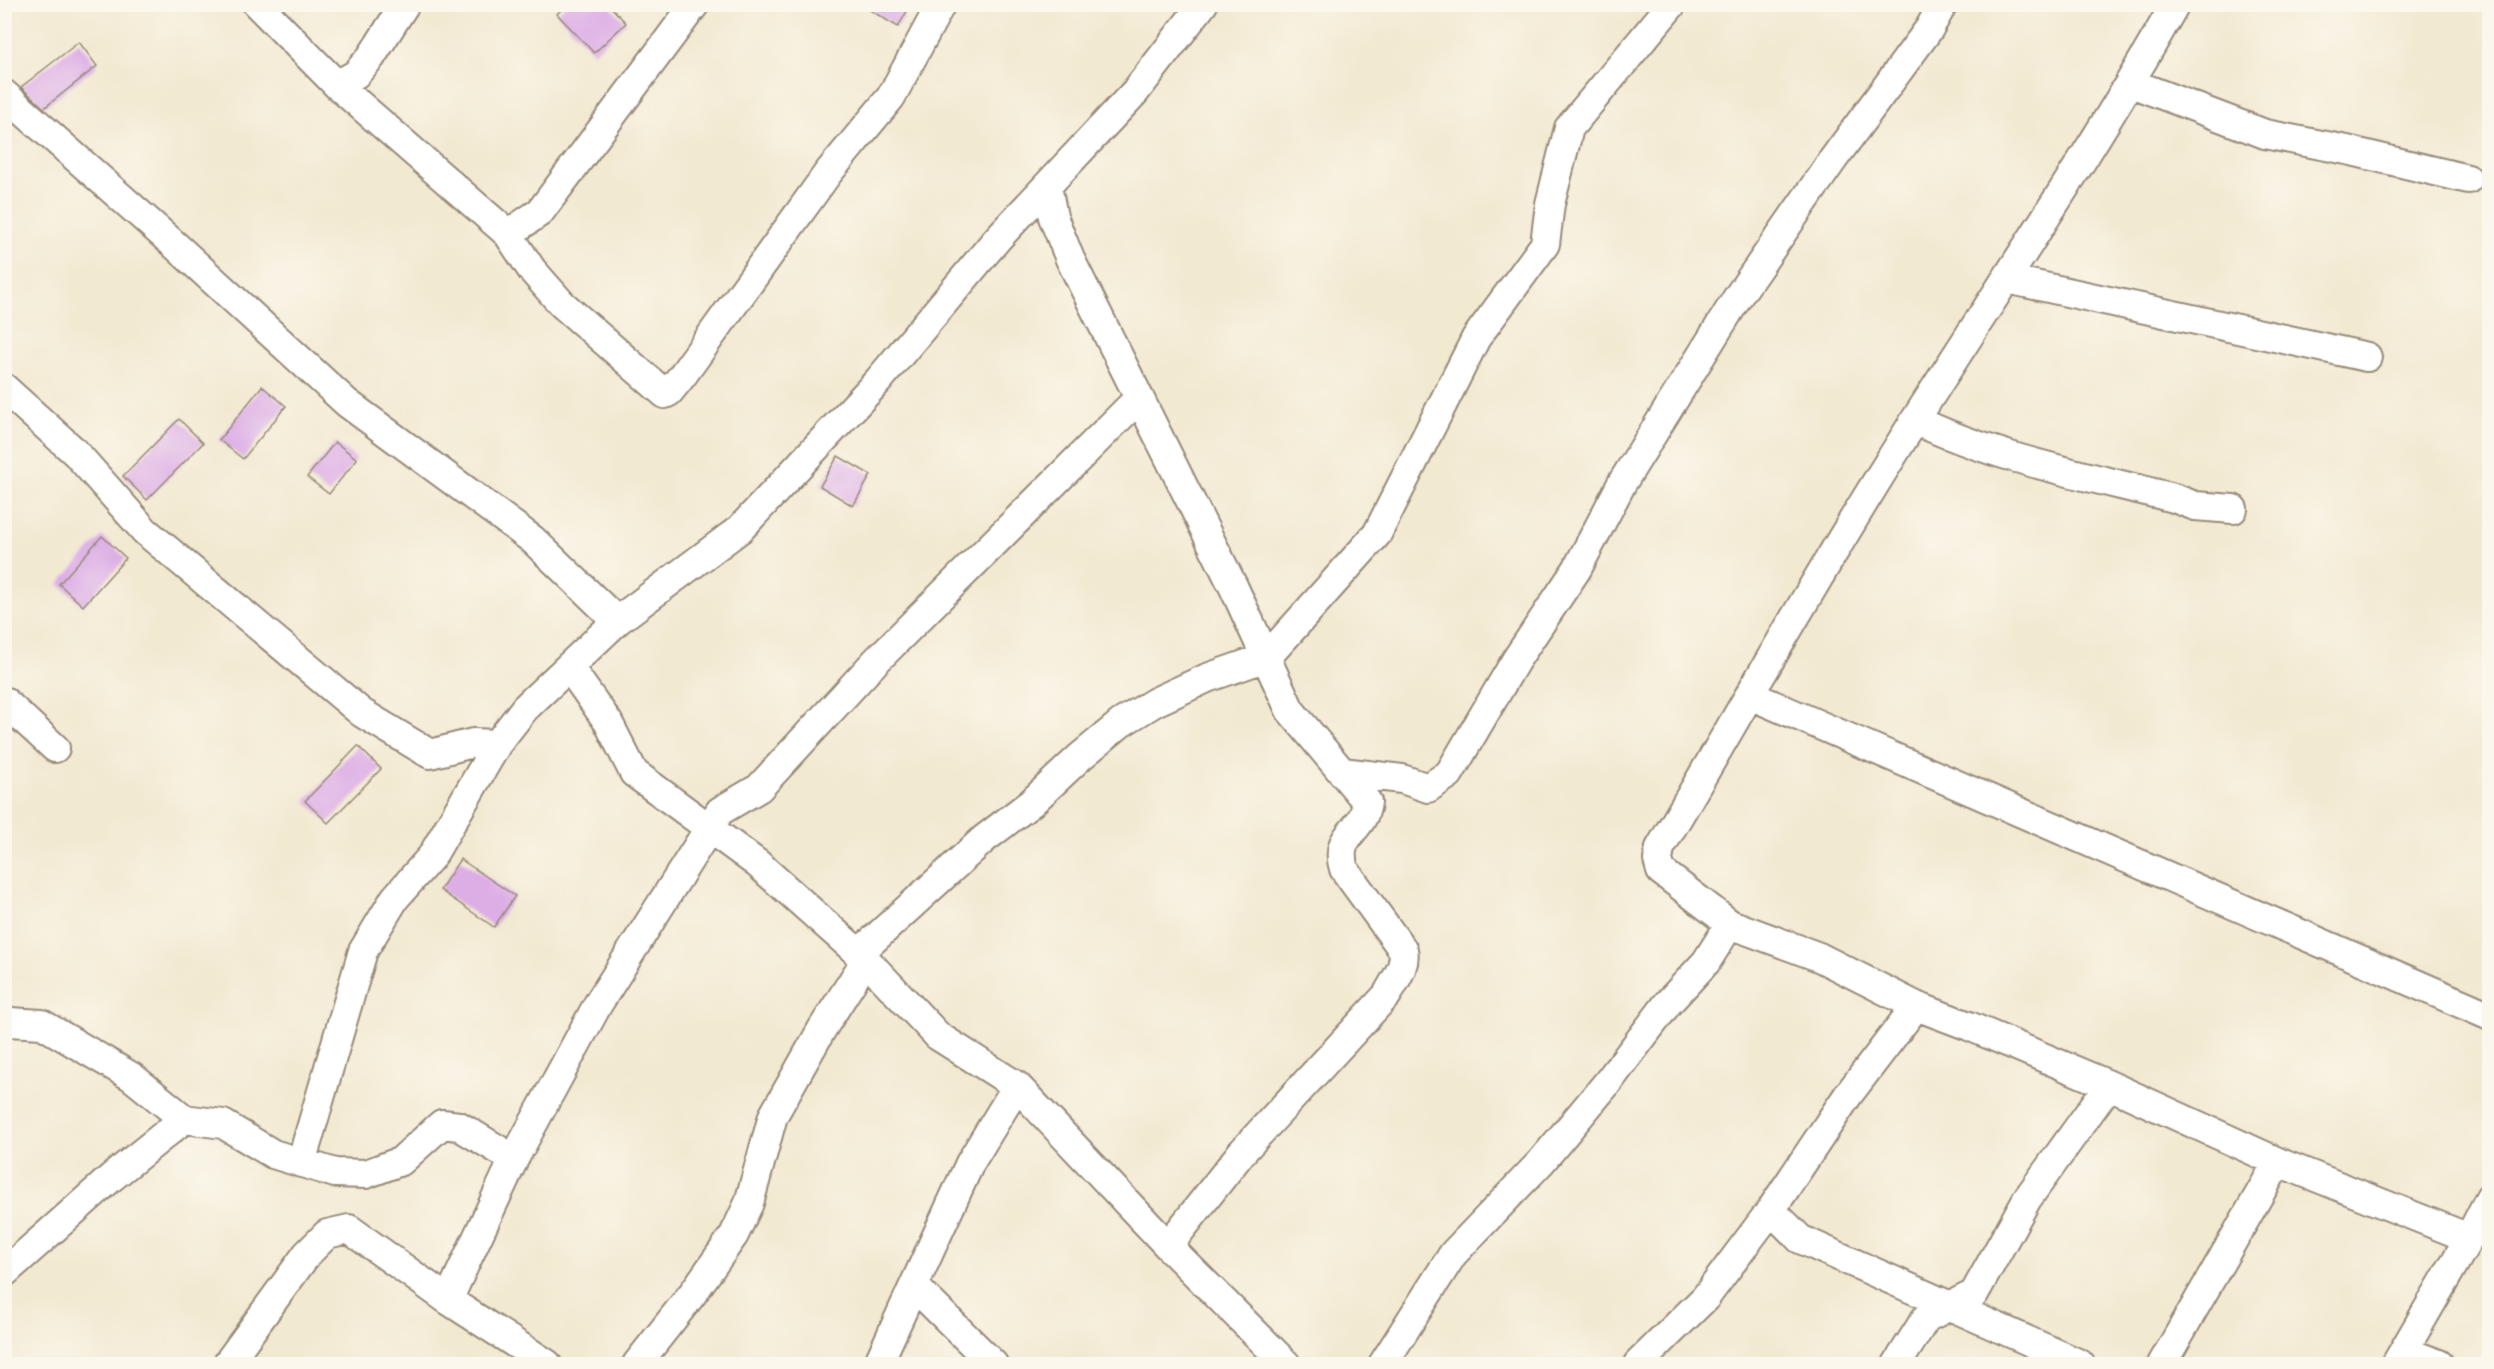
<svg xmlns="http://www.w3.org/2000/svg" width="2494" height="1369" viewBox="0 0 2494 1369" font-family="'Balsamiq Sans',sans-serif">
	<style>
		.building { fill: #ddaee6 }
		.lines { fill: none; stroke-linecap: round; stroke-linejoin: round }
		.minor-casing { stroke: #968a78; stroke-width: 32 }
		.minor { stroke: #fff; stroke-width: 28 }
	</style>
	<rect width="100%" height="100%" fill="#fbf7ec"/>
	<filter id="ink" filterUnits="userSpaceOnUse"><feTurbulence type="fractalNoise" baseFrequency=".0167" numOctaves="2"/><feDisplacementMap in="SourceGraphic" scale="12" xChannelSelector="R" yChannelSelector="G"/><feConvolveMatrix kernelMatrix="1 2 1 2 8 2 1 2 1" color-interpolation-filters="sRGB"/></filter>
	<filter id="wash" filterUnits="userSpaceOnUse"><feTurbulence type="fractalNoise" baseFrequency=".008" numOctaves="4" result="noise"/><feDisplacementMap in="SourceGraphic" scale="24" xChannelSelector="R" yChannelSelector="G"/><feGaussianBlur stdDeviation="1.35" result="paint"/><feColorMatrix in="noise" values="0 0 0 0 0 0 0 0 0 0 0 0 0 0 0 0 0 1.4 0 .05"/><feComposite in="paint" operator="in"/></filter>
	<g filter="url(#wash)">
		<rect width="100%" height="100%" fill="#f2e9d1"/>
		<g id="blocks">
			<path class="building" d="M567,4H608L626,23L594,53L557,14Z
				M860,4H911L898,27Z
				M79,42L97,66L44,108L21,87Z
				M262,386L286,406L243,459L219,440Z
				M179,419L203,443L147,500L123,476Z
				M335,442L357,459L329,494L307,477Z
				M838,456L871,475L853,506L820,486Z
				M102,536L126,558L83,606L59,584Z
				M358,746L381,769L328,823L305,801Z
				M460,859L515,896L494,927L440,890Z"/>
		</g>
	</g>
	<g filter="url(#ink)">
		<use href="#blocks" fill-opacity="0" stroke="#968a78" stroke-width="1.5"/>
		<g class="lines">
			<g class="minor-casing">
				<path id="minor" d="M257,4L337,85L508,234L532,270L562,304L665,394L669,392L682,376L828,173L891,97L941,4
					M2175,4C2096,146 2004,280 1917,417C1827,558 1745,704 1660,848L1658,860L1661,871L1730,924L1819,957L1916,1006L1969,1026L2109,1085L2278,1162L2469,1238
					M2131,83L2265,134L2347,150L2468,179
					M337,85L356,74L371,57L405,4
					M4,94L177,247L347,403L533,540L617,621L525,708L497,744L432,856L395,898L363,951L301,1163
					M1047,186L1053,217L1070,259L1234,588L1290,710L1367,802C1364,833 1333,833 1344,869L1403,950C1407,966 1394,981 1387,995L1242,1152L1168,1246
					M508,234L540,212L695,4
					M2007,279L2367,357
					M4,388L76,453L145,531L362,713L430,754L473,743L497,744
					M1915,420C1997,459 2087,476 2174,498L2195,506L2233,509
					M617,621L740,529L878,381L998,238L1135,92L1203,4
					M569,667L608,722L634,773L758,864L866,960L938,1036L1017,1086L1168,1246L1286,1364
					M1750,695L2490,1016
					M4,701L55,748
					M1342,772L1402,779L1428,788L1449,774L1516,660L1577,569L1622,483L1739,295L1832,161L1929,29L1943,4
					M858,954L984,839L1031,803L1080,757L1121,723L1155,702L1207,678L1267,657L1377,534L1476,338L1545,244L1550,204L1569,128L1672,4
					M1916,1006L1848,1095L1771,1210L1800,1239L2080,1364
					M4,1025L10,1022L42,1024L132,1077L184,1119
					M4,1273L112,1177L184,1119L223,1124L273,1154L335,1173L366,1174L401,1161L442,1124L459,1126L514,1159
					M914,1286L993,1364
					M448,1300L514,1159L598,1004L720,811L759,788L875,662L1138,399
					M2404,1351L2439,1364
					M227,1364L307,1254L327,1234L349,1229L448,1300L547,1364
					M637,1364L693,1293L734,1235L749,1203L773,1116L822,1029L866,960
					M878,1364L970,1163L1017,1086
					M1383,1364L1453,1254L1541,1162L1608,1082L1668,1003L1706,962L1730,924
					M1638,1364L1705,1298L1771,1210
					M1897,1364L1926,1318L1974,1294L2027,1199L2109,1085
					M2162,1364L2278,1162
					M2396,1364L2469,1238L2490,1197"/>
			</g>
			<use href="#minor" class="minor"/>
		</g>
	</g>
	<rect width="2494" height="1369" fill="none" stroke="#fbf7ec" stroke-width="24"/>
</svg>
